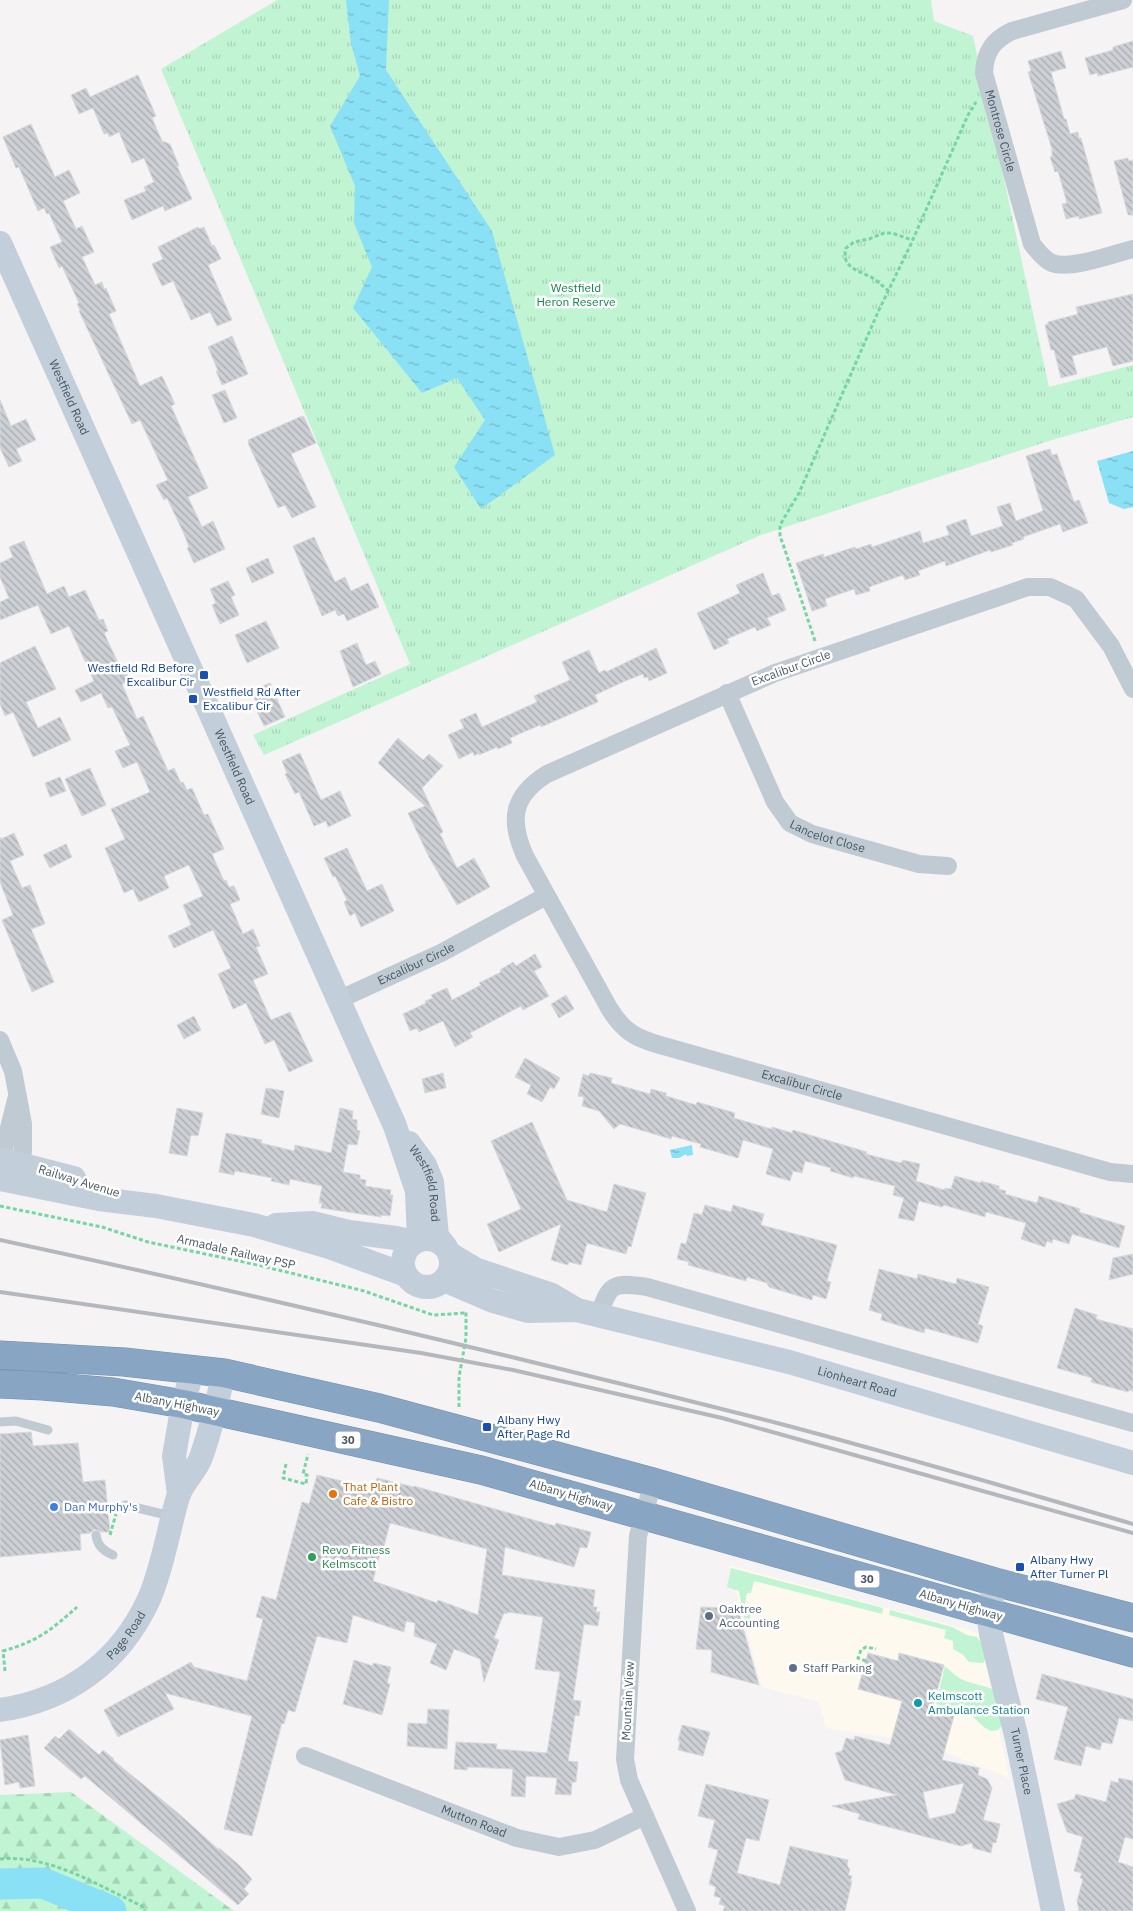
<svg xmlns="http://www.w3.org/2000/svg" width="1133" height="1911" viewBox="0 0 1133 1911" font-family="'IBM Plex Sans',sans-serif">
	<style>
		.commercial { fill: #fef9ee }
		.forest { fill: url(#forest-firs) }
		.park { fill: url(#park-tufts) }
		.garden { fill: #c0f4d3 }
		.water { fill: url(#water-ripples) }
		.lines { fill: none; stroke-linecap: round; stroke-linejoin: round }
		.river { stroke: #8ae0f4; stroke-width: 31 }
		.building { fill: url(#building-back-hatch); stroke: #d6d9de; fill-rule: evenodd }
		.highway-casing { stroke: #7291b0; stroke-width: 29 }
		.path { stroke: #75d5a3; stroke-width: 3; stroke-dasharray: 4 2.5; stroke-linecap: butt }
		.lane { stroke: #c0cad3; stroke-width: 9 }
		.street { stroke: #c0cad3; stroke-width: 18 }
		.secondary { stroke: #c2ceda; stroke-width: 24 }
		.highway { stroke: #88a6c4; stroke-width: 28 }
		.rail { stroke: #b4b8bd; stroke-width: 4 }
		.transit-dot { fill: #1a4fb4; stroke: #fff; stroke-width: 2 }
		.food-dot { fill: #e8710a; stroke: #fff; stroke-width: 2 }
		.shop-dot { fill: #3f7fe0; stroke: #fff; stroke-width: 2 }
		.leisure-dot { fill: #2e9e5b; stroke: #fff; stroke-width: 2 }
		.service-dot { fill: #5c6f8a; stroke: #fff; stroke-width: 2 }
		.culture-dot { fill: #0f9aa8; stroke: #fff; stroke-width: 2 }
		.labels { text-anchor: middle; stroke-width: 5; stroke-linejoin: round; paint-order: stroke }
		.shield { fill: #fff; stroke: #7f8991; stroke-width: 1 }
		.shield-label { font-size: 11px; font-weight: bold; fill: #485762 }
		.street-label { font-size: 12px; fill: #485762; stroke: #fff }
		.park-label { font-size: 12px; fill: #108648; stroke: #fff }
		.transit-label { font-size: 12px; fill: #164399; stroke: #fff; text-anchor: start }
		.food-label { font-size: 12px; fill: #c56008; stroke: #fff; text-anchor: start }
		.shop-label { font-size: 12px; fill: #366cbe; stroke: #fff; text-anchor: start }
		.leisure-label { font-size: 12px; fill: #27864d; stroke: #fff; text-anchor: start }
		.service-label { font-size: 12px; fill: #4e5e75; stroke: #fff; text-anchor: start }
		.culture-label { font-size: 12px; fill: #0d838f; stroke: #fff; text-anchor: start }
	</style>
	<defs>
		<pattern id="forest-firs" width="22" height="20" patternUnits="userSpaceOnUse" patternTransform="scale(1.25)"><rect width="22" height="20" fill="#c0f4d3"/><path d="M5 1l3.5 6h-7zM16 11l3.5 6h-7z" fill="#a6d3b8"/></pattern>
		<pattern id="park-tufts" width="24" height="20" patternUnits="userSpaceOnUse" patternTransform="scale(1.25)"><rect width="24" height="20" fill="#c0f4d3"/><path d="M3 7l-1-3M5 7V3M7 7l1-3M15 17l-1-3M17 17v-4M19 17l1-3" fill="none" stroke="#a6d3b8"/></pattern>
		<pattern id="water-ripples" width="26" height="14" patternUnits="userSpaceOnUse" patternTransform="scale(1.25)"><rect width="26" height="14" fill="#8ae0f4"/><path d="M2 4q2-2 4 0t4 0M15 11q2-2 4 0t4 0" fill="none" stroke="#73b8c9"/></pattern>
		<pattern id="building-back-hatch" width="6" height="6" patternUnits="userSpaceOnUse" patternTransform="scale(1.25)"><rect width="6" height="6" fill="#ccd0d5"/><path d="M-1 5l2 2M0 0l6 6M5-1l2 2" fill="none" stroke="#a8acb0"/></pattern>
	</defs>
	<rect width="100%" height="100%" fill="#f5f3f3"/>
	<path class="commercial" d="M729,1565L979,1633L1009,1778L944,1752L892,1738L826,1728L819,1702L762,1687Z"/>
	<path class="forest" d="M71,1792L234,1911H0V1795Z"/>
	<path class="park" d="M277,0H931L934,21L973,36L1049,387L1133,365V417L1052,440L761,535L264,755L253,735L410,664L161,69Z"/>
	<path class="garden" d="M900,288L924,300L912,323L889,311Z
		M731,1568L883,1608L882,1614L754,1581L751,1593H747L744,1609L751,1613L749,1623L745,1622L739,1591L727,1587Z
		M890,1610L952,1627L967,1635L977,1637L982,1644L986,1658L983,1663L969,1662L962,1654L953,1649V1641L944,1638L946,1630L889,1615Z
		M945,1666C964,1685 970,1681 993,1689L1002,1725L998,1730L991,1731L985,1728L973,1717L936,1704Z"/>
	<path class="water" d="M346,0H389L386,70L492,231L555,455L481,509L454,467L485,420L457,378L422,393L353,308L372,267L354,223L355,186L330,126L360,76L351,43Z
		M1133,451V507L1124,509L1109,503L1097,461Z
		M692,1145L693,1155L687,1156L686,1154L679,1158H672L670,1150Z"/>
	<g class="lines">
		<path class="river" d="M0,1884L43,1883L111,1911"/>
	</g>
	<path class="building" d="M1133,41V67L1098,76L1097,73L1090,75L1085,58L1113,50V47Z
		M1061,51L1066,68L1051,72L1064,119H1066L1070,134L1078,132L1079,138H1081L1102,213L1079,219V216L1066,219L1062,204L1067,203L1058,171L1055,172L1050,157H1052V149L1028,72L1031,71L1028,61Z
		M138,75L156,116L152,118L162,141L170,144L179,166H177L192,199L165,211L163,206L132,220L124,200L146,191L144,187L154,182L144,158L132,163L119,132L109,137L108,133L104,134L93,108L79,114L71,95L86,88L90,97Z
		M31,124L55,177L69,170L80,193L63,201L76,229L82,226L94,252L82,257L95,285L102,282L104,289L106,288L116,311L109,314L140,386L162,376L175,404L171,406L208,488L188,497L202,527L213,521L225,549L194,563L187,548L189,547L184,534L167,498L164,500L156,485L168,480L140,420L132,424L79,311L80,310L77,304L79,303L62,266L59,268L50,247L62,242L49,213L47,214L44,208L38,211L19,167L16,168L3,137Z
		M1128,158V161L1133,160V215H1128L1114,161Z
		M198,227L199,229L204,227L212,246L214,245L221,259L208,265L232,320L217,326L210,312L191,320L173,281L162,286L152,264L163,259L158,247Z
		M1133,294V361L1113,366L1107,347L1072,356L1077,374L1061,378L1054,350H1051L1045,325L1048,324V322L1078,314L1076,307Z
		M232,336L248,374L222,385L216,371H218L208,347Z
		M225,390L237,418L224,423L212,395Z
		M0,400L11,426L26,419L36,440L16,449L22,461L9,467L0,448Z
		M302,416L304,417L316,443L291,454L316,507L292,518L285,505L278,508L248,443L249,442L248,440Z
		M1050,449L1052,455L1057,454L1074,502L1079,500L1088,523L1063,532L1060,524L1023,537L1024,539L1012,543L1013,545L991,552L990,550L946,566L945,561L918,571L920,575L905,580L903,575L869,587L870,591L856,595L854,589L825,599L827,606L812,611L796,563L823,554L824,557L855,547L856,549L871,544L872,547L920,531L923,543L949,535L946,526L966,519L971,536L1003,526L997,507L1010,503L1016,521L1043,511L1026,456Z
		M314,537L335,582L345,577L351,591L368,583L379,607L347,621L344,614L338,616L335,610L322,616L293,546Z
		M24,541L47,594L64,586L69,597L85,590L99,620L103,619L108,631L104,633L121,669L124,667L130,681L122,684L137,719L143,716L168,771L174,768L181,783L183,782L187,790L192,788L204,815L208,814L224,849L212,854L224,881L226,880L229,887L234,886L240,900L230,904L243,934L253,929L260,946L256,947L268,974L253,980L271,1020L290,1012L313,1061L289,1072L274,1040L265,1044L246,1003L233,1009L218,974L231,968L213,930L174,948L168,936L191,925L183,905L203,896L189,865L164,876L169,888L139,902L133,889L124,893L105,848L125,839L111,809L150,792L137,762L123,768L115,751L130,745L112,707L108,708L101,693L81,702L75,690L94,681L69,626L51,634L38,605L0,620V602L9,598L0,577V563L13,557L9,547Z
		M268,558L274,573L252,583L246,568Z
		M763,573L772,596L779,593L786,610L767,618L771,625L757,631L755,627L727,639L729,643L714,650L697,613L740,593L736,585Z
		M228,581L235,595L231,597L239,615L220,624L212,605L216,603L210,589Z
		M266,621L279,648L247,663L235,635Z
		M357,643L366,665L375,661L381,674L353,687L340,651Z
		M35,646L56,689L26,702L38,728L60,717L71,740L33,757L13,712L5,716L0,704V663Z
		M656,648L667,673L649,681L648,677L644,678L643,674L625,681L595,695L598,702L541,727L540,725L510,738L512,743L498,749L497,747L479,755V753L474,756L473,752L459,759L448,735L464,728L460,720L476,713L482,727L537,702L534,696L570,680L562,662L589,650L599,673L605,670L606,672Z
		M270,683L285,717L264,726L254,705L257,704L251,691Z
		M398,738L423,760L429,754L443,766L422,788L443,832L440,834L457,868L474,858L490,887L457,905L429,857L408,813L425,806L378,763Z
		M300,753L321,800L340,791L351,816L328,827L326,821L314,826L299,792L295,794L285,774L287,773L282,761Z
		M90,768L106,805L82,816L65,779Z
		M60,777L66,791L50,797L45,783Z
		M14,833L24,855L10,861L22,888L30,885L45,924L31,929L54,982L32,992L2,920L13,915L0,882V837L1,839Z
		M66,844L72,857L50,868L43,855Z
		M347,848L367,891L382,884L394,911L361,927L355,913L350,916L344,902L347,900L335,876L333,877L324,858Z
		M535,954L542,967L534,971L549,996L523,1010L521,1006L470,1033L473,1037L455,1047L443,1021L419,1032L417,1028L410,1031L403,1014L426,1003L425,1001L433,998L431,995L447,988L452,1000L481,985L479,983L501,972L500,970L513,962L516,966Z
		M566,995L574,1009L559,1018L551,1004Z
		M194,1016L201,1030L184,1039L177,1025Z
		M525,1058L560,1078L554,1089L550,1087L542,1102L527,1094L531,1085L515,1077Z
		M443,1073L446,1088L425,1093L422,1079Z
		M590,1073L612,1078L611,1083L650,1094L651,1089L666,1093V1096L696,1105L697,1102L735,1113L734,1118L771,1129L772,1127L792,1133L793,1130L867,1152L866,1154L901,1163L903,1160L920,1164L916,1181L944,1190L945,1188L951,1189L955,1176L981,1183V1181L999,1186V1189L1006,1191L1005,1194L1037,1203L1039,1196L1080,1209L1079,1212L1125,1226L1119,1248L1072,1234L1069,1244L1053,1239L1052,1243L1047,1241L1045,1247L1021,1239L1026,1223L986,1212L985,1217L944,1205L942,1207L919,1201L914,1221L898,1218L904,1198L893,1195L895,1186L854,1176L853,1178L830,1171L831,1168L805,1161L802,1173L793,1171L790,1181L766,1174L773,1149L743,1140L738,1158L700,1147L701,1144L672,1136L671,1139L620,1124L614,1129L599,1111L582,1106L584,1097L578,1096L583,1074L589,1076Z
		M266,1088L284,1091L279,1118L261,1114Z
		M177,1108L203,1113L198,1136L191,1135L187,1156L169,1153Z
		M340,1108L353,1111L352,1119L357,1120V1130L360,1131L357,1145L348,1144L343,1172L360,1175V1179L366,1180L365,1186L391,1190L390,1195H393L390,1216L381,1215V1217L321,1208L322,1203H319L322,1186L290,1179L289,1185L271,1181L272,1178L235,1171L234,1175L219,1172L226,1133L262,1140L261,1143L294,1151L295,1145L331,1153Z
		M532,1122L567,1200L607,1212L614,1184L646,1193L631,1247L628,1246L626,1254L587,1243L581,1265L569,1262L568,1265L551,1260L561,1224L499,1252L487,1224L521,1209L491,1141Z
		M705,1205L731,1212L733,1205L764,1214L761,1225L837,1245L827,1281L831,1282L826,1299L813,1295L812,1300L769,1287L767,1283L747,1277L746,1281L688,1265L689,1262L677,1259L681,1243L686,1244L694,1213L702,1215Z
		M1133,1254V1274L1109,1280L1113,1258Z
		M879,1269L917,1279L918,1274L956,1284L957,1278L989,1287L978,1324L983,1326L978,1343L925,1328L924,1333L881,1320L882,1314L869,1310Z
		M1075,1308L1097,1315L1096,1319L1133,1329V1391L1129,1390L1128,1392L1091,1382L1092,1378L1057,1368Z
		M31,1432L33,1446L78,1443L83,1482L105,1480L110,1532H101L95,1529L90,1533L80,1534L81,1550L0,1557V1434Z
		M317,1475L375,1489L377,1478L414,1487V1486L555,1526L556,1523L591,1532L587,1548L580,1547L574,1567L505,1547L502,1575L595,1590L593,1607H597L596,1612H600L598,1626L584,1624L573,1700L581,1701L579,1716L575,1715L568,1761L578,1762L576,1782H572L571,1795L555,1794L557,1778L526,1776L525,1797L511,1796L513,1769L468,1767L467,1770L454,1769L456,1742L497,1744L496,1749L547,1753L560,1672L535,1669L543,1617L508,1612L507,1614L504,1613L494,1638L499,1640L484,1682L480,1659L454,1649L446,1670L430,1663L437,1644L414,1636L415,1623L406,1621L404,1632L353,1615L347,1643L317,1636L295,1712L288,1710L284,1724L282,1723L252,1836L224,1829L252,1716L165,1693L174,1709L118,1737L104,1710L191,1662L194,1667L247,1681L263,1619L256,1617L262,1596L276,1600L302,1502L309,1504ZM390,1523L487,1549L478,1615L438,1600L437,1603L373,1581L381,1550H383Z
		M701,1607L727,1608V1611L739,1613L759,1685L711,1672L712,1650L696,1649Z
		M868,1653L898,1661L899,1653L944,1665L933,1706L955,1712L942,1760L979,1768L978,1775L987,1779L992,1788L983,1820L1000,1824L996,1843L993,1842L991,1853L973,1848L972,1843L961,1846L858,1819L860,1814L832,1806L897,1795L845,1780L835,1753L842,1751L846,1738L854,1740L855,1736L890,1745L902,1701L858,1689ZM964,1783L955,1813L929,1819L923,1792Z
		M354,1660L373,1666V1663L391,1667L387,1683L390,1684L382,1715L343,1704Z
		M1042,1674L1133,1699V1721L1119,1718L1112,1744L1102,1742L1100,1750L1086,1746L1081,1766L1054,1759L1068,1707L1036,1699Z
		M428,1709L449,1710L447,1749L407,1746L408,1723L427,1724Z
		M682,1725L710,1732L703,1756L678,1750L680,1741H678Z
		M69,1729L99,1755L103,1750L114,1759L113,1760L178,1813L219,1850V1848L238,1864L252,1879L244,1889L249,1894L238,1905L85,1776L81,1779L44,1748L55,1736L59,1739Z
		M28,1735L35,1786L20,1788L19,1782L5,1785L0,1740Z
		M1119,1778L1133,1781V1839L1125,1837L1118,1862L1133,1867V1911H1079L1077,1901L1083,1879L1080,1878L1082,1873L1074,1871L1083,1837L1067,1832L1057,1804L1074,1799L1076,1794L1106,1802L1111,1781L1118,1783Z
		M706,1784L769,1800L759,1841L746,1838L737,1873L780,1885L790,1846L848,1860L847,1865L850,1870L848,1875L852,1876L850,1881H852L845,1911H723L725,1906L719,1904L721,1898L714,1896L716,1887L709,1884L718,1850L708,1847L715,1820L698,1816Z"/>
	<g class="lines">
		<g class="highway-casing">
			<path id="highway" d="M0,1355L124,1362L224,1373L379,1408L653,1482L995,1582L1133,1618
				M0,1384L43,1386L113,1392L183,1404L481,1470L1133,1653"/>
		</g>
		<path class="path" d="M889,291C882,286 876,279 869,276C856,270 841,266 846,248L854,242L869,239L884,233H892L912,240
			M815,641L784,547L780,536V525L799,493L878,312L910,246L968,115L976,102
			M0,1206L102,1227L148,1242L258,1265L364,1291L433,1315L466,1313
			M459,1407V1377L466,1338V1311
			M286,1464L283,1478L306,1484L307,1475L303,1474L308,1454
			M110,1535L116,1514
			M866,1661L858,1658L861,1650L866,1647L876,1649
			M5,1671L3,1651C38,1641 50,1631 77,1607
			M0,1859C49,1854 99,1886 142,1906L145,1911"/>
		<path class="lane" d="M0,1422L16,1421L48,1430
			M125,1505L171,1516
			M96,1535C97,1545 103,1551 113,1555"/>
		<g class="street">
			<path id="s1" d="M1123,0L1012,31C993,40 985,52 984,73L1032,244C1038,251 1043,259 1052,263C1071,270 1113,254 1133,249"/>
			<path id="s2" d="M1133,689L1111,646L1076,599L1050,587H1028L775,673L547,774C512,796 509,820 525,856L609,1008C623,1031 635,1038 660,1045L1110,1172L1133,1174"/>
			<path id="s3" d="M727,693L775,802L790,823L812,834L919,864L948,866"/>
			<path id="s4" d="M338,1000L441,953L546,896"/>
			<path d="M0,1040L13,1071L23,1124V1151L18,1176"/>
			<path d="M1,1172L5,1144L16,1100"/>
			<path d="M600,1315C608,1283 615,1282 647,1287L1133,1423"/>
			<path d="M653,1482L638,1536L625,1759L629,1780L687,1911"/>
			<path id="s5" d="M305,1756L517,1838L559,1847L595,1840L645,1816"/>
		</g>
		<g class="secondary">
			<path id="s6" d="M0,243L395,1126L417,1191L419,1240"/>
			<path id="s7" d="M409,1143L425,1165L432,1182L437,1236L445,1246"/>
			<path d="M0,1159L74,1178"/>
			<path d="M0,1179L99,1199L156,1206L254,1225L329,1247L406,1275"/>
			<path d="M276,1225L312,1223L349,1232L396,1238L414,1242"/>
			<circle cx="427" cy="1263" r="24"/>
			<path d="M450,1254L477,1270L552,1295L574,1308"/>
			<path id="s8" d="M444,1280L493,1301L528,1311L577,1310L789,1362L1133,1463"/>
			<path d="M179,1494L174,1456L183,1404L193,1369"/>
			<path id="s9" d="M995,1582L988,1613L991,1634L1016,1735L1053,1911"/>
			<path id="s10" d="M0,1710C68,1700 120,1662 149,1599C163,1567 168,1530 178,1497C182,1482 196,1472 201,1457C211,1430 217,1401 224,1373"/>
		</g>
		<use href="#highway" class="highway"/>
		<path class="rail" d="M0,1240C260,1296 519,1357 777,1423C896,1454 1015,1490 1133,1524
			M0,1292L421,1353L513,1370L722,1418L1133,1533"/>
	</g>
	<g class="transit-dot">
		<rect x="199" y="670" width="10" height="10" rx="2.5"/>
		<rect x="188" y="694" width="10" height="10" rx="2.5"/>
		<rect x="482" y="1422" width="10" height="10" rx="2.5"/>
		<rect x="1015" y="1562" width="10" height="10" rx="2.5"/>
	</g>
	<circle class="food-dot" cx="333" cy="1494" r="5"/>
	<circle class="shop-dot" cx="54" cy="1507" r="5"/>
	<circle class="leisure-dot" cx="312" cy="1557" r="5"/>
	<g class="service-dot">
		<circle cx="709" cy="1616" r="5"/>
		<circle cx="793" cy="1668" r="5"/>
	</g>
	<circle class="culture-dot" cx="918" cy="1703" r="5"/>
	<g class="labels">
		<g class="shield">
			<rect x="335.5" y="1431.5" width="25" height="17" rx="4"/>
			<rect x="854.5" y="1570.5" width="25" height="17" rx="4"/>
		</g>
		<g class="shield-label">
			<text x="348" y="1444">30</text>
			<text x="867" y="1583">30</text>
		</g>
		<g class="street-label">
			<text dy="4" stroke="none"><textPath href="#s1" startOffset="229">Montrose Circle</textPath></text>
			<text dy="4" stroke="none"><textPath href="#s6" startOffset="169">Westfield Road</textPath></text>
			<text transform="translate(791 668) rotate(-20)" y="4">Excalibur Circle</text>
			<text dy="4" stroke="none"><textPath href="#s6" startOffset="574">Westfield Road</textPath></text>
			<text dy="4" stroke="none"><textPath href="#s3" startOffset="185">Lancelot Close</textPath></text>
			<text dy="4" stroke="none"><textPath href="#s4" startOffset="86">Excalibur Circle</textPath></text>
			<text dy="4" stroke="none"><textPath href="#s2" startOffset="1156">Excalibur Circle</textPath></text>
			<text transform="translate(79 1181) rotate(17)" y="4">Railway Avenue</text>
			<text dy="4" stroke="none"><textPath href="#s7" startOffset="45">Westfield Road</textPath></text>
			<text transform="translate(236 1252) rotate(13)" y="4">Armadale Railway PSP</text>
			<text dy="4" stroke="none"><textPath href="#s8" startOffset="428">Lionheart Road</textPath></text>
			<text transform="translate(177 1404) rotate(11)" y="4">Albany Highway</text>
			<text transform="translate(571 1495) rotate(16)" y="4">Albany Highway</text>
			<text transform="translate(961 1605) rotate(16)" y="4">Albany Highway</text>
			<text dy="4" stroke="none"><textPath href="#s10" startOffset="151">Page Road</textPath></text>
			<text transform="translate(628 1701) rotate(-87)" y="4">Mountain View</text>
			<text dy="4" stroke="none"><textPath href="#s9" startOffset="184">Turner Place</textPath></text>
			<text dy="4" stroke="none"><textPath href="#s5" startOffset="181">Mutton Road</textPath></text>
		</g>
		<g class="park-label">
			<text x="576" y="292">Westfield<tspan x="576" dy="14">Heron Reserve</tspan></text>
		</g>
		<g class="transit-label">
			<text x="194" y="672" text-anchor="end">Westfield Rd Before<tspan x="194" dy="14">Excalibur Cir</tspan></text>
			<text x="203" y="696">Westfield Rd After<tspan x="203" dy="14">Excalibur Cir</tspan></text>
			<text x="497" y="1424">Albany Hwy<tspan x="497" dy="14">After Page Rd</tspan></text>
			<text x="1030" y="1564">Albany Hwy<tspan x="1030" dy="14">After Turner Pl</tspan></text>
		</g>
		<g class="food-label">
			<text x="343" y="1491">That Plant<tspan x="343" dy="14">Cafe &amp; Bistro</tspan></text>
		</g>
		<g class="shop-label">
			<text x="64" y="1511">Dan Murphy's</text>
		</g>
		<g class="leisure-label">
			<text x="322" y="1554">Revo Fitness<tspan x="322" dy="14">Kelmscott</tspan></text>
		</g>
		<g class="service-label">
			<text x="719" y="1613">Oaktree<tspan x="719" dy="14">Accounting</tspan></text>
			<text x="803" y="1672">Staff Parking</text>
		</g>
		<g class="culture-label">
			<text x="928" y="1700">Kelmscott<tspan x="928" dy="14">Ambulance Station</tspan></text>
		</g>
	</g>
</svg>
